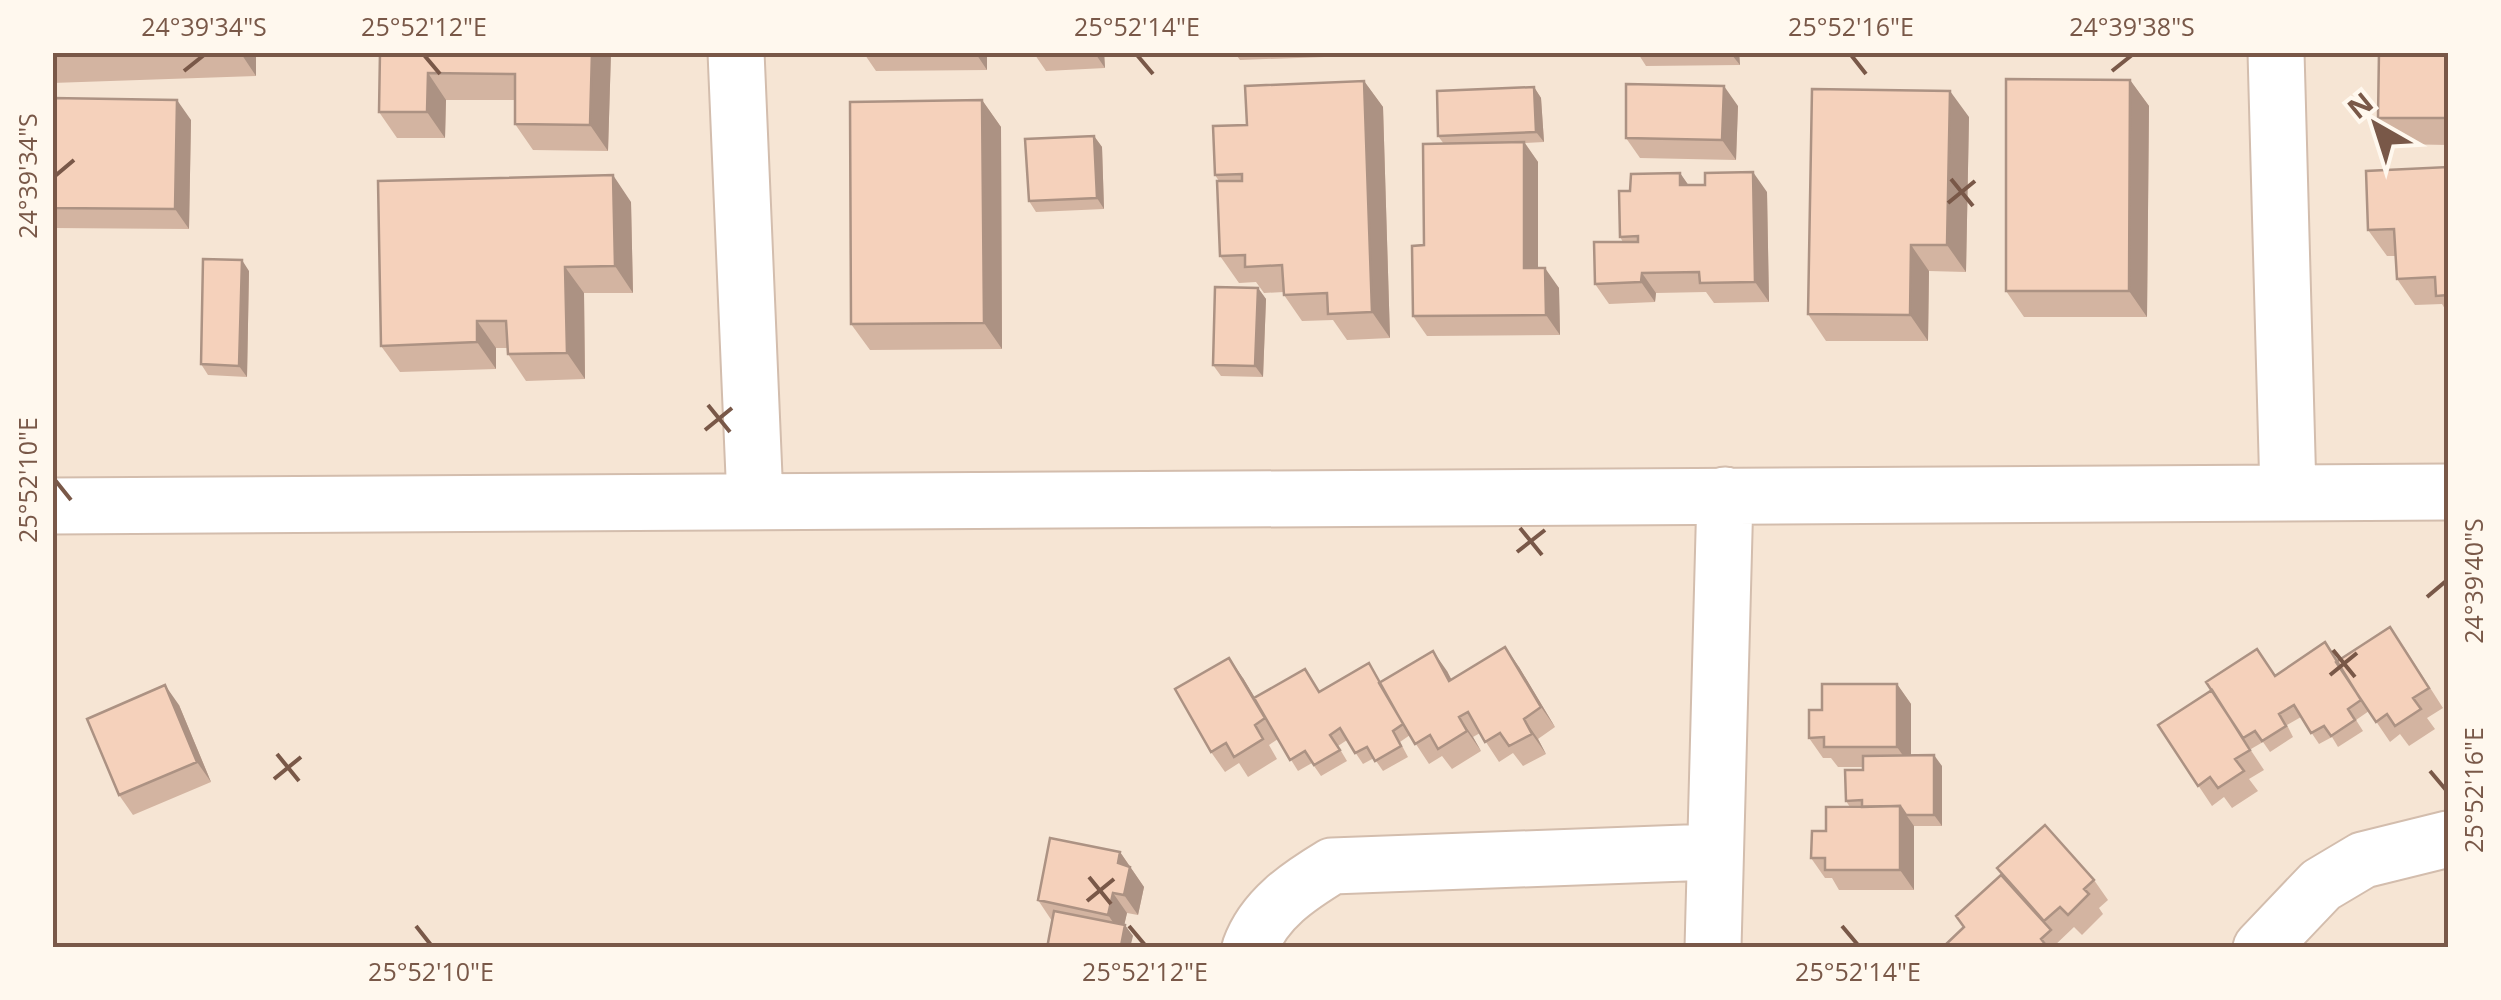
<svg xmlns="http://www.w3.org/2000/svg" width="2501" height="1000" viewBox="0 0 2501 1000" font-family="'Open Sans',sans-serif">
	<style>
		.residential { fill: #f6e5d4 }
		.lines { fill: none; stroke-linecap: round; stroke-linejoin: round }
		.minor-casing { stroke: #d3bdad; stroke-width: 59 }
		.minor { stroke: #fff; stroke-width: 55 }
		.wall { fill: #d3b4a1 }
		.shaded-wall { fill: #ac9283 }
		.building { fill: #f5d1bb; stroke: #ac9283; stroke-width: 2.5 }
		.ticks { fill: none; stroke: #795848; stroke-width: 4 }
		.neatline { fill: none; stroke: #795848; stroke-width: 4 }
		.ticks-label { font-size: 25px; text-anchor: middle; fill: #795848 }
	</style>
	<rect width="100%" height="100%" fill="#fef4e6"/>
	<path class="residential" d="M53,53H2448V947H53Z"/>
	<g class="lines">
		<g class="minor-casing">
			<path id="minor" d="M736,52L755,500
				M2276,52L2288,492
				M52,506L2448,492
				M1250,948C1264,909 1299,886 1332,866L1712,852
				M1713,948L1725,495
				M2261,948L2321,885L2363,860L2448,839"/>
		</g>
		<use href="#minor" class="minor"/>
	</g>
	<path class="wall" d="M52,52H256V76L52,83Z
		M380,52H611L608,151L533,150L515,124V100H446L445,138H397L379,112Z
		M863,52H987V70L876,71Z
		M1033,52H1104L1105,68L1046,71Z
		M1234,52H1379V55L1240,60Z
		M1739,52L1740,65L1646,66L1639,55Z
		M2448,52V145L2397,144L2378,118Z
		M2130,80L2149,106L2147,317H2024L2006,291Z
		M1364,81L1383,107L1390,338L1347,340L1333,320L1302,321L1284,295V292L1264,293L1256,282L1239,283L1220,256L1219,181L1215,175Z
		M1534,87L1541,98L1544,142L1525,143L1538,162V268L1559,288L1560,335L1427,336L1413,316L1424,245L1444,144L1438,136Z
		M52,98L191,120L189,229L52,228Z
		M982,100L1001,127L1002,349L870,350L851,324Z
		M1738,106L1736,160L1640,158L1626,138Z
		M1969,117L1966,272L1929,271L1928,341H1826L1808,314Z
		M1094,136L1102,147L1104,209L1036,212L1029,201Z
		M2448,167V314L2442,304L2415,305L2397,279L2396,256H2387L2368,230Z
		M1680,173L1688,185L1767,192L1769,302L1714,303L1706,292L1656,293L1655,302L1609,304L1595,284L1623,242L1620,237L1630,191Z
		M631,202L633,293H584L585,379L526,381L508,354L507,348H496V369L400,372L381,346Z
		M249,271L247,377L208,375L201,364Z
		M1258,288L1266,299L1263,377L1221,376L1213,365Z
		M2404,647L2443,708L2427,718L2435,729L2409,746L2400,734L2390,742L2369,711L2356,720L2363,731L2338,747L2332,737L2319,744L2301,717L2287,725L2293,737L2270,752L2263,742L2251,749L2248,746L2264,770L2249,779L2258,791L2232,808L2224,797L2212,806L2158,725L2275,676Z
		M1519,667L1555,727L1538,739L1546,754L1523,766L1513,753L1499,762L1480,733L1473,737L1481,751L1452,769L1442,756L1429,764L1410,735L1400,742L1408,757L1383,771L1374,758L1363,764L1347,740L1338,746L1347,761L1321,776L1312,763L1298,771L1278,739L1269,745L1277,759L1248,777L1239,763L1225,772L1211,752L1243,678L1255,698L1305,669L1320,692L1447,671L1451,680Z
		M1897,684L1911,704V755L1942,766V826H1914V890H1839L1832,878H1825L1811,858L1826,831L1850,807L1846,801L1863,770V767H1838L1831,758H1823L1809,738L1822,710Z
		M179,705L211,782L133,815L119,795Z
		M1120,852L1144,887L1138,915L1127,913L1124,925L1133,936L1052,921L1038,900Z
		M1997,868L2094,880L2108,900L2099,908L2103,914L2082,935L2074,927L2052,948H1942L1964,928L1956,916L2007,882Z"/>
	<path class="shaded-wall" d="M240,52H256V76Z
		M592,52H611L608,151L590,125Z
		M975,52H987V70Z
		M1094,52H1104L1105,68Z
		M1732,52H1739L1740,65L1732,55Z
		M428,73L446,100L445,138L427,112Z
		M2130,80L2149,106L2147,317L2129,291Z
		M1364,81L1383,107L1390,338L1372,312Z
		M1724,86L1738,106L1736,160L1722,140Z
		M1534,87L1541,98L1544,142L1536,132Z
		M1950,91L1969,117L1966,272L1947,245Z
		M177,100L191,120L189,229L175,209Z
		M982,100L1001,127L1002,349L984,323Z
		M1094,136L1102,147L1104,209L1097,198Z
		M1524,142L1538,162V288L1524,268Z
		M1753,172L1767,192L1769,302L1755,282Z
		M1680,173L1694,193L1680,185Z
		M613,175L631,202L633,293L615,266Z
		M1911,245L1929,271L1928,341L1910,315Z
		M242,260L249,271L247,377L239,366Z
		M565,267L584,293L585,379L567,353Z
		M1545,268L1559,288L1560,335L1546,315Z
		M1642,273L1656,293L1655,302L1641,282Z
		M1258,288L1266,299L1263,377L1255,366Z
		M477,321L496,348V369L477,342Z
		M1505,647L1519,667L1555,727L1541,707Z
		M1433,651L1447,671L1463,701L1449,681Z
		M1229,658L1243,678L1279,738L1265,718Z
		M1897,684L1911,704V767L1897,747Z
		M165,685L179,705L211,782L197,762Z
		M1459,717L1473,737L1481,751L1467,731Z
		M1524,719L1538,739L1546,754L1532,734Z
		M1934,755L1942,766V826L1934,815Z
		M1900,806L1914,826V890L1900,870Z
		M1120,852L1144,887L1138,915L1124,895L1118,863Z
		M1113,893L1127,913L1122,935L1108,915Z
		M1125,925L1133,936L1130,948H1122L1121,946Z"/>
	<path class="building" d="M52,52H163L52,56Z
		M380,52H592L590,125L515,124V74L428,73L427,112H379Z
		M1639,52H1732V55H1639Z
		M2379,52H2448V118H2378Z
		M2006,79L2130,80L2129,291H2006Z
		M1364,81L1372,312L1328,314L1327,293L1284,295L1282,265L1245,267V255L1220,256L1217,181H1242V174L1215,175L1213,126L1247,125L1245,86Z
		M1626,84L1724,86L1722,140L1626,138Z
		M1534,87L1536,132L1438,136L1437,91Z
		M1812,89L1950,91L1947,245H1911L1910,315L1808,314Z
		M52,98L177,100L175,209L52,208Z
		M982,100L984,323L851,324L850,102Z
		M1094,136L1097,198L1029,201L1025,139Z
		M1524,142V268H1545L1546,315L1413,316L1412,246L1424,245L1423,144Z
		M2448,167V295L2436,296L2435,277L2397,279L2394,229L2368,230L2366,171Z
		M1753,172L1755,282L1700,283L1699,272L1642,273L1641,282L1595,284L1594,242H1638V236L1620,237L1619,191H1630L1631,174L1680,173V185H1705V173Z
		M613,175L615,266L565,267L567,353L508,354L506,321H477V342L381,346L378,181Z
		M203,259L242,260L239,366L201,364Z
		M1215,287L1258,288L1255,366L1213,365Z
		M2390,627L2429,688L2413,698L2421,709L2395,726L2387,714L2376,722L2336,662Z
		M2325,642L2361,700L2348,709L2355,720L2331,736L2324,726L2311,733L2294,705L2279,714L2286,726L2262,741L2255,731L2243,738L2206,682L2257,649L2275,676Z
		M1505,647L1541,707L1524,719L1532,734L1509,746L1500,733L1485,742L1468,712L1459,717L1467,731L1438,749L1430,735L1415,744L1379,683L1433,651L1449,681Z
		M1229,658L1265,718L1255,725L1263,739L1234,757L1226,743L1211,752L1175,689Z
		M1369,663L1403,724L1393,731L1401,746L1375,761L1367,747L1355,753L1340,728L1330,735L1340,750L1314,765L1305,751L1290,760L1254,698L1305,669L1319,692Z
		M1822,684H1897V747H1824V737L1809,738V710H1822Z
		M165,685L197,762L119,795L87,719Z
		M2212,690L2250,750L2235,759L2244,771L2218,788L2210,777L2198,786L2158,725Z
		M1934,755V815H1906L1900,806L1862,807V800L1846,801L1845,770H1863V756Z
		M1900,806V870H1825V858H1811L1812,831H1826V807Z
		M2045,825L2094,880L2084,889L2089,894L2068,915L2060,907L2044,921L1997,868Z
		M1050,838L1120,852L1118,863L1130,867L1124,895L1113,893L1108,915L1038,900Z
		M2001,875L2051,930L2041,939L2045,944L2042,948H1942L1964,927L1956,916Z
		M1054,911L1125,925L1121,946L1127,948H1047Z"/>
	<path class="ticks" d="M424,55L440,74M1137,55L1153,74M1851,55L1866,74M184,71L204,55M2112,71L2132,55M55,176L74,160M1951,179L1973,206M1948,203L1975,181M708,405L730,432M705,430L732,408M55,480L71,500M1520,528L1542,555M1517,552L1545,530M2427,597L2446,581M2333,650L2355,677M2330,675L2357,653M277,754L299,781M2430,771L2446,790M274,779L301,757M1089,877L1111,904M1087,901L1114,879M416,926L431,945M1129,926L1145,945M1842,926L1858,945"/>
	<rect width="2501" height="1000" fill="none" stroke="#fff8ee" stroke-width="110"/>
	<g transform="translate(2376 125) rotate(321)" stroke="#fff8ee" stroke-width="8" paint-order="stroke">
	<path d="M0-8L18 38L0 25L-18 38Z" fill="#795848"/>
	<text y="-15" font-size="28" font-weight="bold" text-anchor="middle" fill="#795848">N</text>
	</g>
	<rect x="55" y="55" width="2391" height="890" class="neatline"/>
	<g class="ticks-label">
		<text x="204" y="36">24°39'34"S</text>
		<text x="424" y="36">25°52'12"E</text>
		<text x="1137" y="36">25°52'14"E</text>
		<text x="1851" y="36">25°52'16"E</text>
		<text x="2132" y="36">24°39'38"S</text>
		<text transform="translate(28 176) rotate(-90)" y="9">24°39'34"S</text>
		<text transform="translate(28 480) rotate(-90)" y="9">25°52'10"E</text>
		<text transform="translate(2474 581) rotate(-90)" y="9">24°39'40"S</text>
		<text transform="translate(2474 790) rotate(-90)" y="9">25°52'16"E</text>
		<text x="431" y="981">25°52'10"E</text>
		<text x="1145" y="981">25°52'12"E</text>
		<text x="1858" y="981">25°52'14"E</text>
	</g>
</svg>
